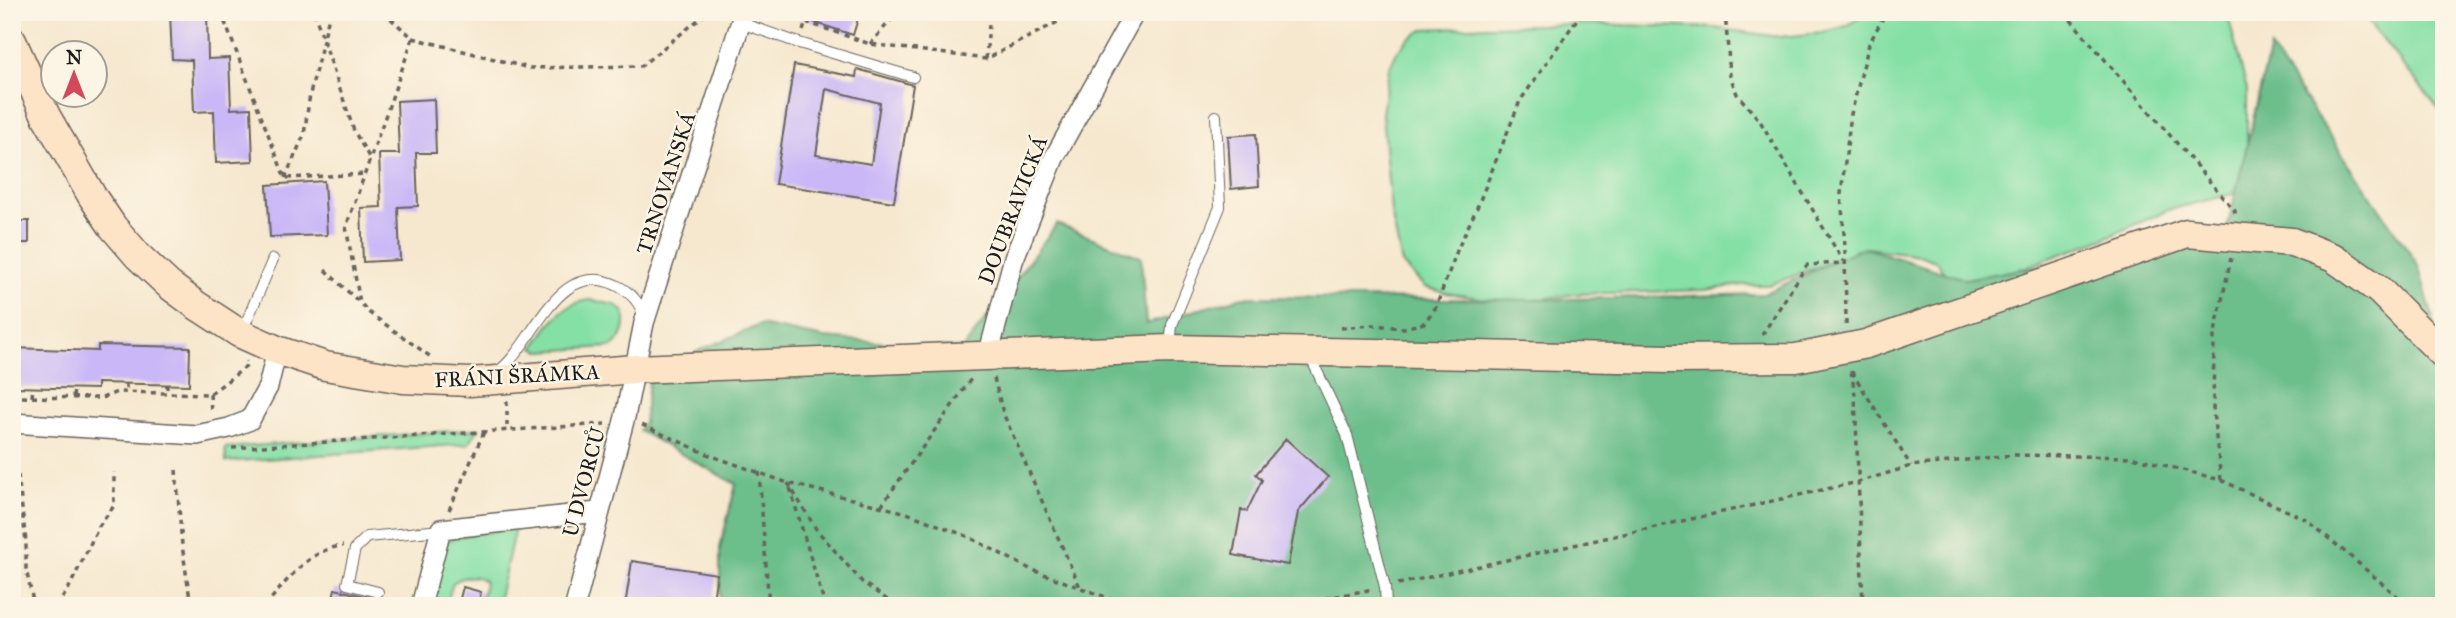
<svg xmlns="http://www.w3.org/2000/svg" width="2456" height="618" viewBox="0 0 2456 618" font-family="'IM FELL Great Primer',serif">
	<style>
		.green { fill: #85e0a6; stroke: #507e61; stroke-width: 2 }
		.forest { fill: #6cbe8b; stroke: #446d54; stroke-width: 2 }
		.building { fill: #cab7f7; fill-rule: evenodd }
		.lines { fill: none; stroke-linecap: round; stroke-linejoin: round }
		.lane-casing { stroke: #68635b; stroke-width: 12 }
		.street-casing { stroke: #68635b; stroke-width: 22 }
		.secondary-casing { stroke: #68635b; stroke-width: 31 }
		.path { stroke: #68635b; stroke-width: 3.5; stroke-dasharray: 5 5; stroke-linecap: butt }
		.lane { stroke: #fff; stroke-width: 10 }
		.street { stroke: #fff; stroke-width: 19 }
		.secondary { stroke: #fee4c6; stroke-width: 28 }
		.labels { text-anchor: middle; stroke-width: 5; stroke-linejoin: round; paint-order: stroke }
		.street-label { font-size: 21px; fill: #1c1c1c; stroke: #fcf5e5 }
	</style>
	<rect width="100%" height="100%" fill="#fcf5e5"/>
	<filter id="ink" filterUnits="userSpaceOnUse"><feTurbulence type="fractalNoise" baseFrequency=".0143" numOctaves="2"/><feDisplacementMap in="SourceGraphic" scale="14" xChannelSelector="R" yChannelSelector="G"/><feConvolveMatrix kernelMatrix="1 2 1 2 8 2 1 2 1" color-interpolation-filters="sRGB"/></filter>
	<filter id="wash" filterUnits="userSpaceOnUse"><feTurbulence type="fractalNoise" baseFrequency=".00686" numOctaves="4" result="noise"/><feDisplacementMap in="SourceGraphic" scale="28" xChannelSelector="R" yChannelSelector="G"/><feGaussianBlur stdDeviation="1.57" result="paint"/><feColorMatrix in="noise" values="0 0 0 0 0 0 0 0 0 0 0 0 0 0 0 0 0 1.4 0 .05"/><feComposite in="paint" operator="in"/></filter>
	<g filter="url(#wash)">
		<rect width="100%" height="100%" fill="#f6e8cf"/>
		<path class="green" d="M1867,12H2227L2247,90V171L2237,193L2168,210L2105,238L2001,276L1951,286L1938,262L1919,255L1868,248L1769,285H1742L1705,290L1576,294L1525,301L1486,299L1446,293L1425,287L1402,264L1391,212L1382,114L1389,68L1397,52L1408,39L1425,29L1489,26L1587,24L1714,28L1780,37L1821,33L1847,26Z
			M2360,12H2444V115Z
			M590,300L615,305L624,312C627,327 624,339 611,347L540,351L534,347C550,325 560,303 590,300Z
			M479,429L468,444L226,462L225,448Z
			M515,528L497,606H480L485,582C476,573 463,576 453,583L446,606H426L444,544L455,537Z"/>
		<path class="forest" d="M2270,48L2418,265L2444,357V606H720V548L736,484L639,431L644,423L649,382L696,352L760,325L824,338L963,349L1057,224L1141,257L1146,324L1243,297L1532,300L1764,294L1863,247L1965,279L2226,233Z"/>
		<g id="blocks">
			<path class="building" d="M170,12H207L208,59L229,58L231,109L251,108L253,161L216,163L214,111L194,112L192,60L172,59Z
				M792,12H860L853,35L792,15Z
				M794,65L856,77L857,69L913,85L894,202L775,184ZM826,89L880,103L871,164L816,155Z
				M434,99L436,153H416L418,206L398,207L400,260L363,262L361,208L381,207L379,154H399L397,101Z
				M1256,134L1259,186L1231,189L1228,136Z
				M324,181L327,235L270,237L267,185Z
				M12,221H29V243H12Z
				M98,345L190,347L189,385L97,383V389L12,387V348L98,351Z
				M1286,439L1328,477L1298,512L1288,565L1233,555L1241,510L1247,511L1262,480L1256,474Z
				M632,561L717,574L712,606H625Z
				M463,587L481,592L478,606H458Z
				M335,589L380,600V606H331Z"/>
		</g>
	</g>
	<g filter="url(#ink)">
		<use href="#blocks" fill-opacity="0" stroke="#68635b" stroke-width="2"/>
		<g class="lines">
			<g class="lane-casing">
				<path id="lane" d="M741,23L799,43L913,77
					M239,332L248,318L273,259
					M1170,348L1172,325L1220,207L1216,116
					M1309,354L1347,435L1385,587L1386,606
					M496,373C534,348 555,257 616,285C630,292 640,301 643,316
					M378,592L347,584L355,549L367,537L441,530"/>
			</g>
			<g class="street-casing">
				<path id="street" d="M988,356L1013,261L1054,158L1135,12
					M12,423L197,435L229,428L250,420L268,387L277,350
					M421,606L441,529L598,512
					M575,606L625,417L644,323L744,12"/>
			</g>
			<g class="secondary-casing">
				<path id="secondary" d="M12,41L46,116L92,196L113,227L138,256L169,285L196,305L239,333L277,350L325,366L403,379L470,382L635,369L1170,349L1671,359L1796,358L1866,344L2187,233L2292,242L2334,258L2379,290L2444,355"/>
			</g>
			<path class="path" d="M221,12L285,178L365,174
				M314,12L354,131L369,157
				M383,12L413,38L346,227L360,302L368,312L431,357
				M1725,12L1730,76L1737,94L1760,121L1843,261
				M2064,12L2235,211V216
				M806,22L870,44L986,59L1077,12
				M803,31L809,12
				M413,38L529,68L641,66L708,12
				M870,44L898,12
				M986,59L990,12
				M12,117L19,107
				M285,178L304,135L310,94L330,12
				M325,270L358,301
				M1846,325L1845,247L1841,194L1851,114L1869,44L1886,12
				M1341,328L1372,325L1404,328L1424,323L1436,307L1458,248L1476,210L1520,101L1582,12
				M1762,335L1807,265L1844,263
				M1851,371L1855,394L1863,606
				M1852,372L1911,466
				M994,378L1003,413L1080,587
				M126,384V392
				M167,384V393
				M210,394L211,413
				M12,397L102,398L117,392L210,394L247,366L246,361
				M32,397L33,387
				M73,397L74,389
				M507,401V431
				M642,425L712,456L788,483L907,513L969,537L1030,569L1119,602L1156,606
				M232,448L605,424
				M176,470L182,545L191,606
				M759,472L769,606
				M18,475L26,542V569L34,606
				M2221,480L2213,412L2214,337L2231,258
				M788,483L816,529L862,582L896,606
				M790,488L825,606
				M881,506L971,379
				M449,510L484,432
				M1398,584L1858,482L1911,466L2013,455L2133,457L2221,480L2307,520L2409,606
				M56,606L67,592L99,526L114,506V472
				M265,606C285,583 310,548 343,546
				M1286,606L1373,589"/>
			<use href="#lane" class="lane"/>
			<use href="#street" class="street"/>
			<use href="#secondary" class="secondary"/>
		</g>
	</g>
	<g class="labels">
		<g class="street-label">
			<text transform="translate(666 183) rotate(-72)" y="7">TRNOVANSKÁ</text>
			<text transform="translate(1013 210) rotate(-69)" y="7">DOUBRAVICKÁ</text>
			<text transform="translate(517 376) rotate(-3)" y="7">FRÁNI ŠRÁMKA</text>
			<text transform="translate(584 482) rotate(-75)" y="7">U DVORCŮ</text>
		</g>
	</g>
	<rect width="2456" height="618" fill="none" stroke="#fcf5e5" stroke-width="42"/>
	<g transform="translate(74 74)"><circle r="33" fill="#fcf5e5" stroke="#a29e95" stroke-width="2"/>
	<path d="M0-5L12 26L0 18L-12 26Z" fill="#d1495b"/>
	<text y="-10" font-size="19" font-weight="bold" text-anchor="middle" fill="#1c1c1c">N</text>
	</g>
</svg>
